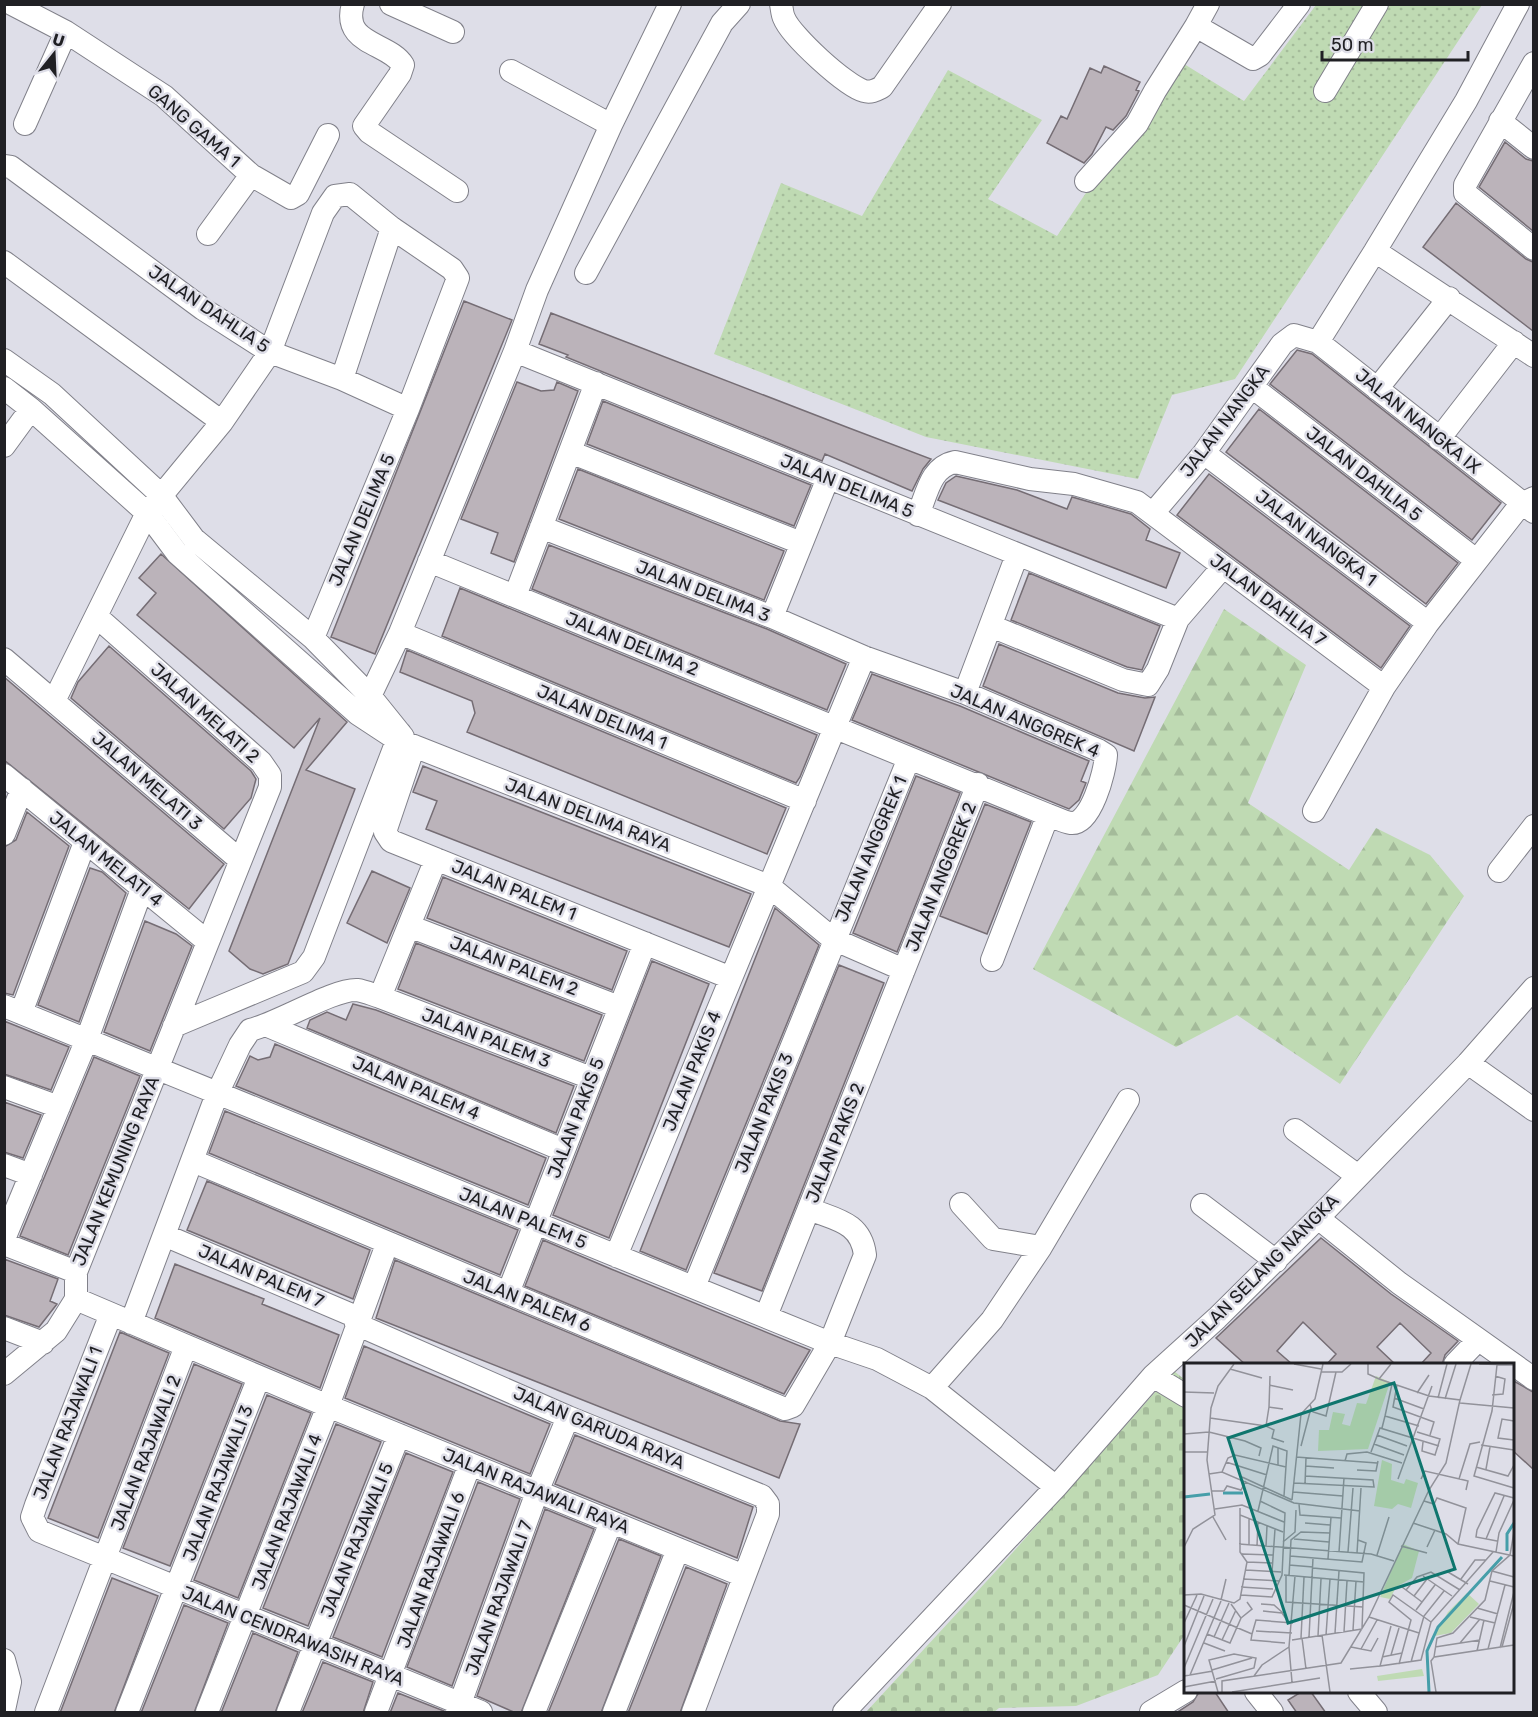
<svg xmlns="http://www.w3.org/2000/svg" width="1538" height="1717" viewBox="0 0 1538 1717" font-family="Rubik,sans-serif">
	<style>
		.grass { fill: url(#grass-dots) }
		.forest { fill: url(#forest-firs) }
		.cemetery { fill: url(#cemetery-stones) }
		.building { fill: #bbb3ba; stroke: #756d74; stroke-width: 1.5 }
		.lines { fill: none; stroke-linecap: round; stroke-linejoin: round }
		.minor-casing { stroke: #81818a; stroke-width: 24 }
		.minor { stroke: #fff; stroke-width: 22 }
		.labels { text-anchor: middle; stroke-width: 5; stroke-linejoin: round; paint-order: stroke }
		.street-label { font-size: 18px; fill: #202024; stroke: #dedee8 }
		.inset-river { fill: none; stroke: #469ea9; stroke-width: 3 }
		.inset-road { fill: none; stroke: #92929a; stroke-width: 1.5 }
		.view { fill: #0f766e; fill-opacity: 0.15; stroke: #0f766e; stroke-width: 3 }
		.inset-edge { fill: none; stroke: #202024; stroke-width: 3 }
	</style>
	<defs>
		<pattern id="grass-dots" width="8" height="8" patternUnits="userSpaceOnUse" patternTransform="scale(1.5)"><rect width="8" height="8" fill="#bfdab3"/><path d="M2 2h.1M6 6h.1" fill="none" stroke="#a4bb9a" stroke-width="1.8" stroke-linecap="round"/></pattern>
		<pattern id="forest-firs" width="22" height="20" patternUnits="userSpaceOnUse" patternTransform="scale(1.5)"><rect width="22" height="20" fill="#bfdab3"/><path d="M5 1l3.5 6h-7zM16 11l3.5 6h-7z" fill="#a4bb9a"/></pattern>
		<pattern id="cemetery-stones" width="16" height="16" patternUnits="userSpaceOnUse" patternTransform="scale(1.5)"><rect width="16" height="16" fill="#bfdab3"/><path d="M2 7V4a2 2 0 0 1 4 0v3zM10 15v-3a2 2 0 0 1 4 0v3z" fill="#a4bb9a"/></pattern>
	</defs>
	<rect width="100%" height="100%" fill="#dedee8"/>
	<path class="grass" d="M1316,5H1482L1235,379L1172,395L1138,479L926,437L714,354L781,183L862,216L948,70L1042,120L988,199L1057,236L1176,59L1244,101Z"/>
	<path class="forest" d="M1224,609L1306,665L1248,803L1349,870L1376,828L1430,855L1464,896L1340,1084L1237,1015L1176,1047L1033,969Z"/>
	<path class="cemetery" d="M1174,1371L1185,1380V1634L1158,1675L1076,1706L999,1708L994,1712H866L997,1570Z"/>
	<path class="building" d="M1104,66L1140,82L1136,90L1139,91L1126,116L1113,130L1106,127L1092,154L1084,163L1047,143L1061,116L1067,119L1090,68L1101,73Z
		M1505,142L1526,159L1533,161V231L1479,187Z
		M1456,203L1526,259L1533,262V331L1423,247Z
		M464,301L512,320L375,654L331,637Z
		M551,313L849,428L931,459L923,469L912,491L825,454L822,461L566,357L568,355L539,344Z
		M1297,350L1312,354L1501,503L1472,540L1270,384Z
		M517,382L541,391L554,390L557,382L578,391L514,562L491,553L498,533L461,519Z
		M603,401L811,485L794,526L587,444Z
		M1259,409L1458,563L1426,604L1226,452Z
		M578,469L784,551L764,600L559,519Z
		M1209,474L1410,626L1381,668L1177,515Z
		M956,476L1017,490L1067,509L1072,497L1131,514L1150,529L1146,540L1180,553L1166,588L938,500L946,483Z
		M549,545L767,629L846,664L827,710L532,589Z
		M161,554L347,722L306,770L355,789L288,964L263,974L250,969L229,951L320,718L294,748L137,615L156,593L139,578Z
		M1029,573L1160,626L1142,670L1127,667L1011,620Z
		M460,588L817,735L800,777L796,783L442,636Z
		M999,644L1118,693L1145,698L1155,697L1134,751L983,686Z
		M109,646L251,771L256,779L251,798L224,829L71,698L78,682Z
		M407,650L786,808L767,854L467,732L475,713L472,701L400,672Z
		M872,674L960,706L1089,761L1081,781L1086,783L1079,800L1069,809L852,720Z
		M4,677L224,864L189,909L4,760Z
		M423,766L751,894L729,947L426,829L437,801L413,792Z
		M916,776L960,793L897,952L853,933Z
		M985,804L1031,822L987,934L940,916Z
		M27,812L69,846L13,995L4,993V847L16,840Z
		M90,868L102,872L126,893L79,1022L38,1005Z
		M372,871L410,888L387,943L347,923Z
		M443,877L627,951L612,990L427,918Z
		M775,908L819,945L686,1270L640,1251Z
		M145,921L176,934L192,946L150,1051L104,1032Z
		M416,943L602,1015L584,1061L398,989Z
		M652,961L709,984L609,1238L553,1215Z
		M839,965L884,983L762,1291L714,1273Z
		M353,1004L376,1010L574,1086L556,1133L307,1028L310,1020L327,1012L346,1020Z
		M4,1021L69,1047L51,1090L4,1074Z
		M275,1044L546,1158L528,1205L236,1086L250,1056L258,1060L270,1057Z
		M94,1057L140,1076L68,1255L20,1236Z
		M4,1102L41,1115L23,1158L4,1152Z
		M225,1111L518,1230L500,1275L209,1153Z
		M207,1181L370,1250L353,1299L187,1230Z
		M1321,1238L1391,1294L1458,1341L1445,1355L1442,1365H1420L1431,1353L1400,1323L1377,1347L1396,1365H1326L1336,1354L1303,1322L1277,1351L1293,1365H1246L1216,1338Z
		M543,1240L611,1269L810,1350L784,1394L525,1286Z
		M4,1259L58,1279L50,1301L57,1304L39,1327L4,1315Z
		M395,1260L780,1421L800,1424L779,1478L376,1318Z
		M175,1264L264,1299L262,1304L339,1335L320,1388L155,1318Z
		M120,1332L169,1353L98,1538L48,1518Z
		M364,1346L550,1424L530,1474L345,1398Z
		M194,1364L242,1384L170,1566L123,1548Z
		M1512,1380L1533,1392V1469L1512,1450Z
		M267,1395L311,1413L238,1598L194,1580Z
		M336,1424L381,1442L308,1626L263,1608Z
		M575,1435L753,1507L737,1558L555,1484Z
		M406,1453L453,1472L382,1657L333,1637Z
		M478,1482L520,1499L452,1686L407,1667Z
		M545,1509L594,1529L521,1713H516L477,1696Z
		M619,1539L661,1556L601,1713H548Z
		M686,1567L727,1584L680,1713H628Z
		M112,1578L158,1596L114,1713H60Z
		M184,1605L228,1623L194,1713H141Z
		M253,1633L298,1652L275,1713H221Z
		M323,1662L373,1682L363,1713H302Z
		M1199,1692H1215L1229,1713H1176L1193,1702Z
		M1301,1692H1311L1326,1713H1297L1288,1700Z
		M398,1693L444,1711V1713H390Z"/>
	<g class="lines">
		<g class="minor-casing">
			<path id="minor" d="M12,4L66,32L164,96L251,175L208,234
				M353,4C341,45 389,42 403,65L400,74L364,126L369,132L457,191
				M391,4L453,32
				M781,4C782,9 782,14 784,18C791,36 846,86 864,91C871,93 876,90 882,87L940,4
				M1196,26L1208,4
				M1534,63L1465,185V193L1534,249
				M511,71L611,125
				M1325,91L1377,4
				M1500,121L1534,148
				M25,124L66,32
				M4,166L11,167L203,309L270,352L342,379L408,409
				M251,175L291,198L298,194L328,135
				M1086,181L1137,124L1155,91L1196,26L1253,59L1260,55L1299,4
				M1375,251L1466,101L1518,4
				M4,262L222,422
				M586,273L722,23L739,4
				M1318,342L1375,251L1534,356
				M515,351L1178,619
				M4,360L52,394L161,495L194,539L313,638L370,696L403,737
				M342,379L392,228
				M1252,387L1476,560
				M4,388L31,409L147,513L177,553L358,714L396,739L769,886L833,939L904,970
				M1377,389L1449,298
				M1439,439L1514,342
				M4,446L31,409
				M570,452L801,543
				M1204,453L1428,623
				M1154,512L1204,453L1282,344L1294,335L1318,342L1534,512
				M918,515C927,494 930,467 955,462L1030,479L1074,484L1137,502L1384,687
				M429,561L1048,815C1055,817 1063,822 1071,823C1091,825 1105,772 1106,755L1098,750L965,693L864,657L772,617L541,527
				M515,596L596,383
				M772,617L828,478
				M991,626L1123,680L1148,685L1158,669L1178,619L1222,568
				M400,633L805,801
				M4,659L240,860
				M965,693L1017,555
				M370,696L400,633L515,351L537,290L611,125L670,4
				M54,701L147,513L222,422L270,352L323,213L335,196L350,194L392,228L452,269L458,278L408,409L313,638
				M414,746L385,832L391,841L731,978
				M4,775L208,942
				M1314,811L1384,687L1428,623L1521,504L1534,498
				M4,834L22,789
				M1499,871L1534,826
				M409,926L619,1007
				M992,960L1048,815
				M380,997L436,859
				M4,1006L830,1343L877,1359L932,1388L1056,1487
				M21,1013L85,842
				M174,1026L303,972L314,957L400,733
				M268,1026L563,1150
				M1468,1063L1534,1110
				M4,1087L59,1107
				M1295,1130L1358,1176
				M193,1161L785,1409L793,1406L830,1343L865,1255C861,1222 836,1220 809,1209
				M4,1165L31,1175
				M961,1204L993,1239L1041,1247
				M1202,1205L1276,1261
				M1318,1218L1399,1283L1534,1379
				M164,1235L359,1318
				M4,1239L87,1039L142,889
				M4,1244L76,1272
				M616,1256L864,657
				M694,1287L909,758
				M508,1293L645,943
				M76,1299L328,1406L744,1576
				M111,1314L36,1505L32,1517L39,1531L481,1712
				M766,1316L978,784
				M131,1323L217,1094L240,1045L250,1030C279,1023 333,989 357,990C365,991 373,995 380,997L591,1078
				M356,1324L568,1417L762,1496L768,1504V1514L693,1712
				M4,1328L43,1343
				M1455,1364L1478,1340
				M4,1374L56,1331L76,1299V1272L270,787V775L261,762L97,617
				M1153,1376L1186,1396
				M932,1388L992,1320L1041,1247L1128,1100
				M4,1660L10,1682L4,1710
				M1256,1692L1272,1712
				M1359,1692L1376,1712
				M46,1712L186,1346
				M127,1712L259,1377
				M207,1712L328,1406L387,1244
				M288,1712L399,1435
				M376,1712L470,1464
				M457,1712L537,1492L568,1417
				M534,1712L611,1522
				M614,1712L678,1549
				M844,1712L1056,1487L1153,1376L1217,1318L1318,1218L1468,1063L1534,988
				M1151,1712L1186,1691"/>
		</g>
		<use href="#minor" class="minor"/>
	</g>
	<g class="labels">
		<g class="street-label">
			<text transform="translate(194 126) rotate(41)" y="6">GANG GAMA 1</text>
			<text transform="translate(209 309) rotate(34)" y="6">JALAN DAHLIA 5</text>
			<text transform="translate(1225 421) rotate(-53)" y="6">JALAN NANGKA</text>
			<text transform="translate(1418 421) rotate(39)" y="6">JALAN NANGKA IX</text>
			<text transform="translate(1364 474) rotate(38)" y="6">JALAN DAHLIA 5</text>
			<text transform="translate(847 486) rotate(22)" y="6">JALAN DELIMA 5</text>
			<text transform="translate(362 520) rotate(-67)" y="6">JALAN DELIMA 5</text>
			<text transform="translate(1316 538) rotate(37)" y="6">JALAN NANGKA 1</text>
			<text transform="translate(703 591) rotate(21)" y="6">JALAN DELIMA 3</text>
			<text transform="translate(1268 600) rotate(37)" y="6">JALAN DAHLIA 7</text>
			<text transform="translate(632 644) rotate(22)" y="6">JALAN DELIMA 2</text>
			<text transform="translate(205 713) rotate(42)" y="6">JALAN MELATI 2</text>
			<text transform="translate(602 717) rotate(23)" y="6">JALAN DELIMA 1</text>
			<text transform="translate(1025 721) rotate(23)" y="6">JALAN ANGGREK 4</text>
			<text transform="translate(147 781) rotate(41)" y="6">JALAN MELATI 3</text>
			<text transform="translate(588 815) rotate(21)" y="6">JALAN DELIMA RAYA</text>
			<text transform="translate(871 849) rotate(-67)" y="6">JALAN ANGGREK 1</text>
			<text transform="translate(106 859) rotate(39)" y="6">JALAN MELATI 4</text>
			<text transform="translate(941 877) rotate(-68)" y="6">JALAN ANGGREK 2</text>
			<text transform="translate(514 890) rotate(22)" y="6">JALAN PALEM 1</text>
			<text transform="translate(514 966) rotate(21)" y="6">JALAN PALEM 2</text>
			<text transform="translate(486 1038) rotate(21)" y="6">JALAN PALEM 3</text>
			<text transform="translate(692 1071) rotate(-68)" y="6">JALAN PAKIS 4</text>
			<text transform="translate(416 1088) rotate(23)" y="6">JALAN PALEM 4</text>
			<text transform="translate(764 1113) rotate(-68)" y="6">JALAN PAKIS 3</text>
			<text transform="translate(576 1118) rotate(-69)" y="6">JALAN PAKIS 5</text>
			<text transform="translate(835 1143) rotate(-68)" y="6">JALAN PAKIS 2</text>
			<text transform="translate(116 1171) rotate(-68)" y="6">JALAN KEMUNING RAYA</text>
			<text transform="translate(523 1218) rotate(22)" y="6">JALAN PALEM 5</text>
			<text transform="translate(1262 1271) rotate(-45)" y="6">JALAN SELANG NANGKA</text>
			<text transform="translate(261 1276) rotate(23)" y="6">JALAN PALEM 7</text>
			<text transform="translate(527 1301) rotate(22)" y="6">JALAN PALEM 6</text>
			<text transform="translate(68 1423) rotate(-69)" y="6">JALAN RAJAWALI 1</text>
			<text transform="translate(599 1428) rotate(23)" y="6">JALAN GARUDA RAYA</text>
			<text transform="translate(146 1453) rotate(-69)" y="6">JALAN RAJAWALI 2</text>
			<text transform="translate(218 1483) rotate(-69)" y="6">JALAN RAJAWALI 3</text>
			<text transform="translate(536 1491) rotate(22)" y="6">JALAN RAJAWALI RAYA</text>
			<text transform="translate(287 1512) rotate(-69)" y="6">JALAN RAJAWALI 4</text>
			<text transform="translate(357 1540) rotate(-68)" y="6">JALAN RAJAWALI 5</text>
			<text transform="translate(431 1570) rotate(-70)" y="6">JALAN RAJAWALI 6</text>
			<text transform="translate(499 1598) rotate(-70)" y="6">JALAN RAJAWALI 7</text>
			<text transform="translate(293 1636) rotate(22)" y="6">JALAN CENDRAWASIH RAYA</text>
		</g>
	</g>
	<g transform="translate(1184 1363)">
		<rect width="330" height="330" fill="#dedee8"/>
		<path d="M192,13L206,19L184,86L134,88L135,67H145L149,49L161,51L158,61L166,63L173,40L182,41ZM238,306L240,313L194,318L193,313Z" fill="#bfdab3"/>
		<path d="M198,97L208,101L207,117L220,121L222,116L234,120L227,145L214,141L208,146L190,143ZM283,230L295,241L267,270L250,273L264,249Z" fill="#bfdab3"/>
		<path d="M219,181L235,188L228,215L212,224L206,236L196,234Z" fill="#bfdab3"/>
		<path class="inset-river" d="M39,130H59M0,134L26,131M323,188V171L330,160M245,329L243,288L254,264L318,194"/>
		<path class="inset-road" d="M110,1L137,6M295,1L330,2M313,2L308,48L290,113L330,125M46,6L78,15M137,9H158L167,1M195,16L207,1M85,22L109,27M213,22L209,44L250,59L246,72M0,29L30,30M233,30L245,12M308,32L319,31L321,16L311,13M210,35L240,46M254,35L263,1M261,36L272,1M276,37L287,1M276,40L330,45M126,42L129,49L142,53L152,9M85,44L86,13M201,53L208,21M26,55L82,63L90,67L88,75L100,79M330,58L318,56L314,75L330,77M82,63L85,44L99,46M198,65L201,53L235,63M233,69L256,76L251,92L238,88L239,79M0,71L25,69L61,78L77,85L75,93M193,72L223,83M190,81L220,92M297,82L330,87M117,83L127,45M0,89H23M187,89L196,65L255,83M112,94L193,100M161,98L163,91L183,89L218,100M42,99L83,112M94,103V85M121,103L150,105M292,104L324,113L330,102M302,106L306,84M173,107L192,108L194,98M38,109L44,95L51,92L102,104M25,111L38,109L110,140L176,148M58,114L108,137M214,116L248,23M237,116L241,108L280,117L284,118L282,127M275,116L286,81L296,79M110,120L190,124L189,117L121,113M121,121L122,95M28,128H40L43,123L57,127L62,118M109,129L159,133M108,137L117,51L131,36L139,1M240,138L250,141L253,135L282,145L274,181M115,141L116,152L157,155M56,145V152L99,169M31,146L58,142L100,159M74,148L89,83L103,88L100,133M29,154L42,177M121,160L146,162M229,160L262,171L274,181L330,193M330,169L326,192L308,208L301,237L269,270L253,275L250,294L330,282M110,176L145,179M302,176L320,133M313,178L292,174L293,167L311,130L330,135M99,179L111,169L112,147M55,181L187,191L210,198M65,182V156M73,183L74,159M82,183L83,163M217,183L243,190M0,184L9,166L31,152L23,97L27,45L34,23L50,1M243,184L251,167M155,189L160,115M164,189L169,125M312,189L315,170L330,137M173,190L177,125M58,191L89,192M193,192L205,154M106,193L178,199L182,180L174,177M144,196L147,154M63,199L89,200M105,202L129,204M129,205L180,210L178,266M62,207L97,209M308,208L330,214M88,209L91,166M264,209L284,221M100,212L180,219M102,213V239L179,244M105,213L107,177L117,169L146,170M239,213L268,233M59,216L96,218M277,216L291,197H302M306,218L330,224M57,224L89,226M218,224L238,239M222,227L233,214L247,209L276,227M0,232L17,231L50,240L56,236L63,199L56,189V152M57,232L88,234L98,212L101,150L76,138M230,233L243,216M37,237L42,216M77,241L90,242L99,250M0,242L68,271M293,245L314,251M232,247L251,222M79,248L98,250L105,260M185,254L235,270M286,254L311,260M57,255L68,246L63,239M0,260L13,232M207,263L196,303L237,297L247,259L309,189M169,267L172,218M72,268L108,270M160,269L163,218M151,270L155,208M23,271L46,280L57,255L47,241M68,271L72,257L109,260M68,271L67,277L101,280M138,272L146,329M142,272L146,216M134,273L137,216M30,274L45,240M125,274L129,195M117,275L120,214M118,275L122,306M38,277L52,247M108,277L178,266M20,280L41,288M276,280L296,256M0,283L20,233M167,284L187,288L194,275M251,284L296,277M318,284L330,240M316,285L330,229M177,286L193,257M304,286L321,222M293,288L300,257M207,292L215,265M198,294L218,290M250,294L247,298L252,329M227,299L240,253L260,228M215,301L227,257L205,239L209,232L247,259M0,305L29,236M166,306L196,303M28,307L68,295M6,312L37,238M0,313L29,308M70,313L78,302L105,284M32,316L70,305L72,295L50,291L25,297L34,329M108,319L105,284L111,213M0,324L32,318M38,329V318L157,300L185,254L245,127L262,100L276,37L245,33L195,16L184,11V1M48,329L136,315"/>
		<path class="view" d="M210,20L271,206L104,260L44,75Z"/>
		<rect width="330" height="330" class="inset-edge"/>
	</g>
	<rect width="1538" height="1717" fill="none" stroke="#202024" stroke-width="12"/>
	<g transform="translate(54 54) rotate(18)" stroke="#dedee8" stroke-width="4.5" paint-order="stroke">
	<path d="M0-4.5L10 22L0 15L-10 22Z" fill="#202024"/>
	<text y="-9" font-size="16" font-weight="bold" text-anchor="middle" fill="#202024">U</text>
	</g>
	<path d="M1322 51v9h146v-9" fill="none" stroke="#202024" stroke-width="3"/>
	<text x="1331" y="51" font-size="18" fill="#202024" stroke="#dedee8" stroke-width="4.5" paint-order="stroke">50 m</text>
</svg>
